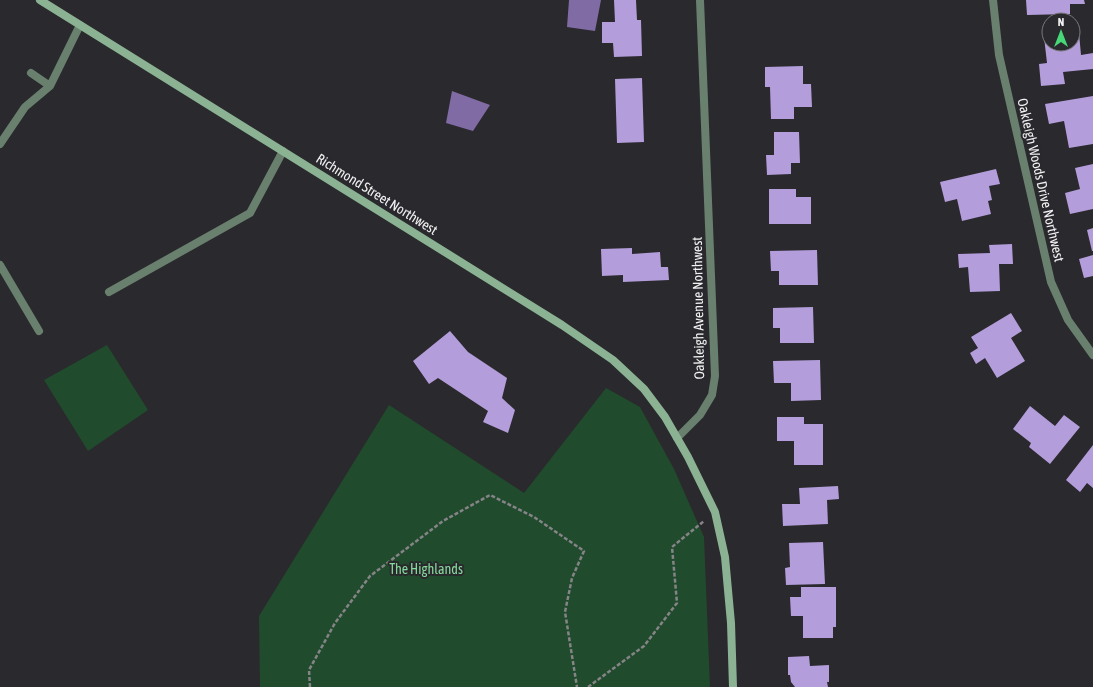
<svg xmlns="http://www.w3.org/2000/svg" width="1093" height="687" viewBox="0 0 1093 687" font-family="'Asap Condensed',sans-serif">
	<style>
		.green { fill: #214b2d }
		.water { fill: #806ba5 }
		.building { fill: #b39ddb }
		.lines { fill: none; stroke-linecap: round; stroke-linejoin: round }
		.path { stroke: #858487; stroke-width: 2.5; stroke-dasharray: 4 2; stroke-linecap: butt }
		.lane { stroke: #68806d; stroke-width: 8 }
		.street { stroke: #68806d; stroke-width: 8 }
		.secondary { stroke: #8ab293; stroke-width: 8 }
		.labels { text-anchor: middle; stroke-width: 4; stroke-linejoin: round; paint-order: stroke }
		.street-label { font-size: 14px; fill: #f2f1f3; stroke: #2a292d }
		.park-label { font-size: 14px; fill: #86da9b; stroke: #2a292d }
	</style>
	<rect width="100%" height="100%" fill="#2a292d"/>
	<path class="green" d="M107,345L148,410L88,451L44,380Z
		M606,388L640,407L674,469L704,537L710,687H260L259,616L389,405L524,493Z"/>
	<path class="water" d="M569,0H601L595,31L567,27Z
		M452,91L490,105L473,131L446,123Z"/>
	<path class="building" d="M614,0H636L637,20H641L642,56L614,57L613,43H602V22H615Z
		M1026,0H1084L1085,4H1070V14L1027,15Z
		M1079,33L1081,55L1093,53V69L1063,72L1065,84L1041,86L1039,64L1047,63L1044,37L1049,36V44H1073V34Z
		M803,66V84H811L812,107H794V119H771L770,87H765V67Z
		M642,78L644,142L617,143L615,79Z
		M1093,96V144L1069,148L1064,121L1049,124L1045,104Z
		M774,132H799L800,163H791V174L767,175L766,155H774Z
		M1093,164V209L1070,214L1065,193L1080,189L1075,168Z
		M996,169L1000,184L989,186L992,200L988,201L991,214L962,221L957,199L945,202L940,182Z
		M769,189H796V197H811V224H769Z
		M1093,228V251H1092L1087,230Z
		M1012,244L1013,264H999L1000,291L970,292L968,267L959,268L958,254L990,253L989,245Z
		M632,248V254L660,252L661,267H668L669,280L623,282V275L602,276L601,249Z
		M817,250L818,285H779V271H771L770,251Z
		M1093,255V276L1084,278L1079,259Z
		M813,307L814,343H780V328H773V308Z
		M1011,313L1022,331L1011,338L1025,361L997,378L985,358L976,364L970,353L978,348L971,337Z
		M450,331L468,352L507,378L502,398L515,410L508,433L483,422L488,411L438,378L429,384L413,361Z
		M820,360L821,400L791,401V383H774L773,361Z
		M1030,406L1055,426L1064,415L1080,427L1050,464L1029,447L1031,443L1013,429Z
		M777,417H804V424H823V465H794V441H777Z
		M1093,445V488L1087,483L1080,492L1066,480Z
		M838,486L839,499L827,500L828,524L783,526L782,504H800L799,488Z
		M823,542L825,584L786,585L785,568L790,567L789,543Z
		M801,587H836V627H833V638H803V616H791L790,597H801Z
		M809,656L810,666L829,665V682H827L828,687H795L791,682L790,675H788V657Z"/>
	<g class="lines">
		<path class="path" d="M310,687L309,670L335,623L370,576L443,521L490,495L534,517L584,551L572,578L565,612L577,687
			M588,687L644,646L677,603L672,547L704,521"/>
		<path class="lane" d="M31,73L50,86L80,25
			M0,144L25,107L50,86
			M0,265L39,331
			M109,292L250,213L283,151"/>
		<path class="street" d="M993,0L999,55L1051,282L1068,320L1093,355
			M677,438L700,415L712,395L715,376L700,0"/>
		<path class="secondary" d="M40,0L562,325L613,360L644,389L665,417L688,457L715,512L725,557L731,623L733,687"/>
	</g>
	<g class="labels">
		<g class="street-label">
			<text transform="translate(1041 180) rotate(77)" y="5">Oakleigh Woods Drive Northwest</text>
			<text transform="translate(377 194) rotate(32)" y="5">Richmond Street Northwest</text>
			<text transform="translate(698 308) rotate(-91)" y="5">Oakleigh Avenue Northwest</text>
		</g>
		<g class="park-label">
			<text x="426" y="574">The Highlands</text>
		</g>
	</g>
	<g transform="translate(1061 32)"><circle r="19" fill="#2a292d" stroke="#7a797c"/>
	<path d="M0-3L7 15L0 10L-7 15Z" fill="#47d779"/>
	<text y="-6" font-size="11" font-weight="bold" text-anchor="middle" fill="#f2f1f3">N</text>
	</g>
</svg>
